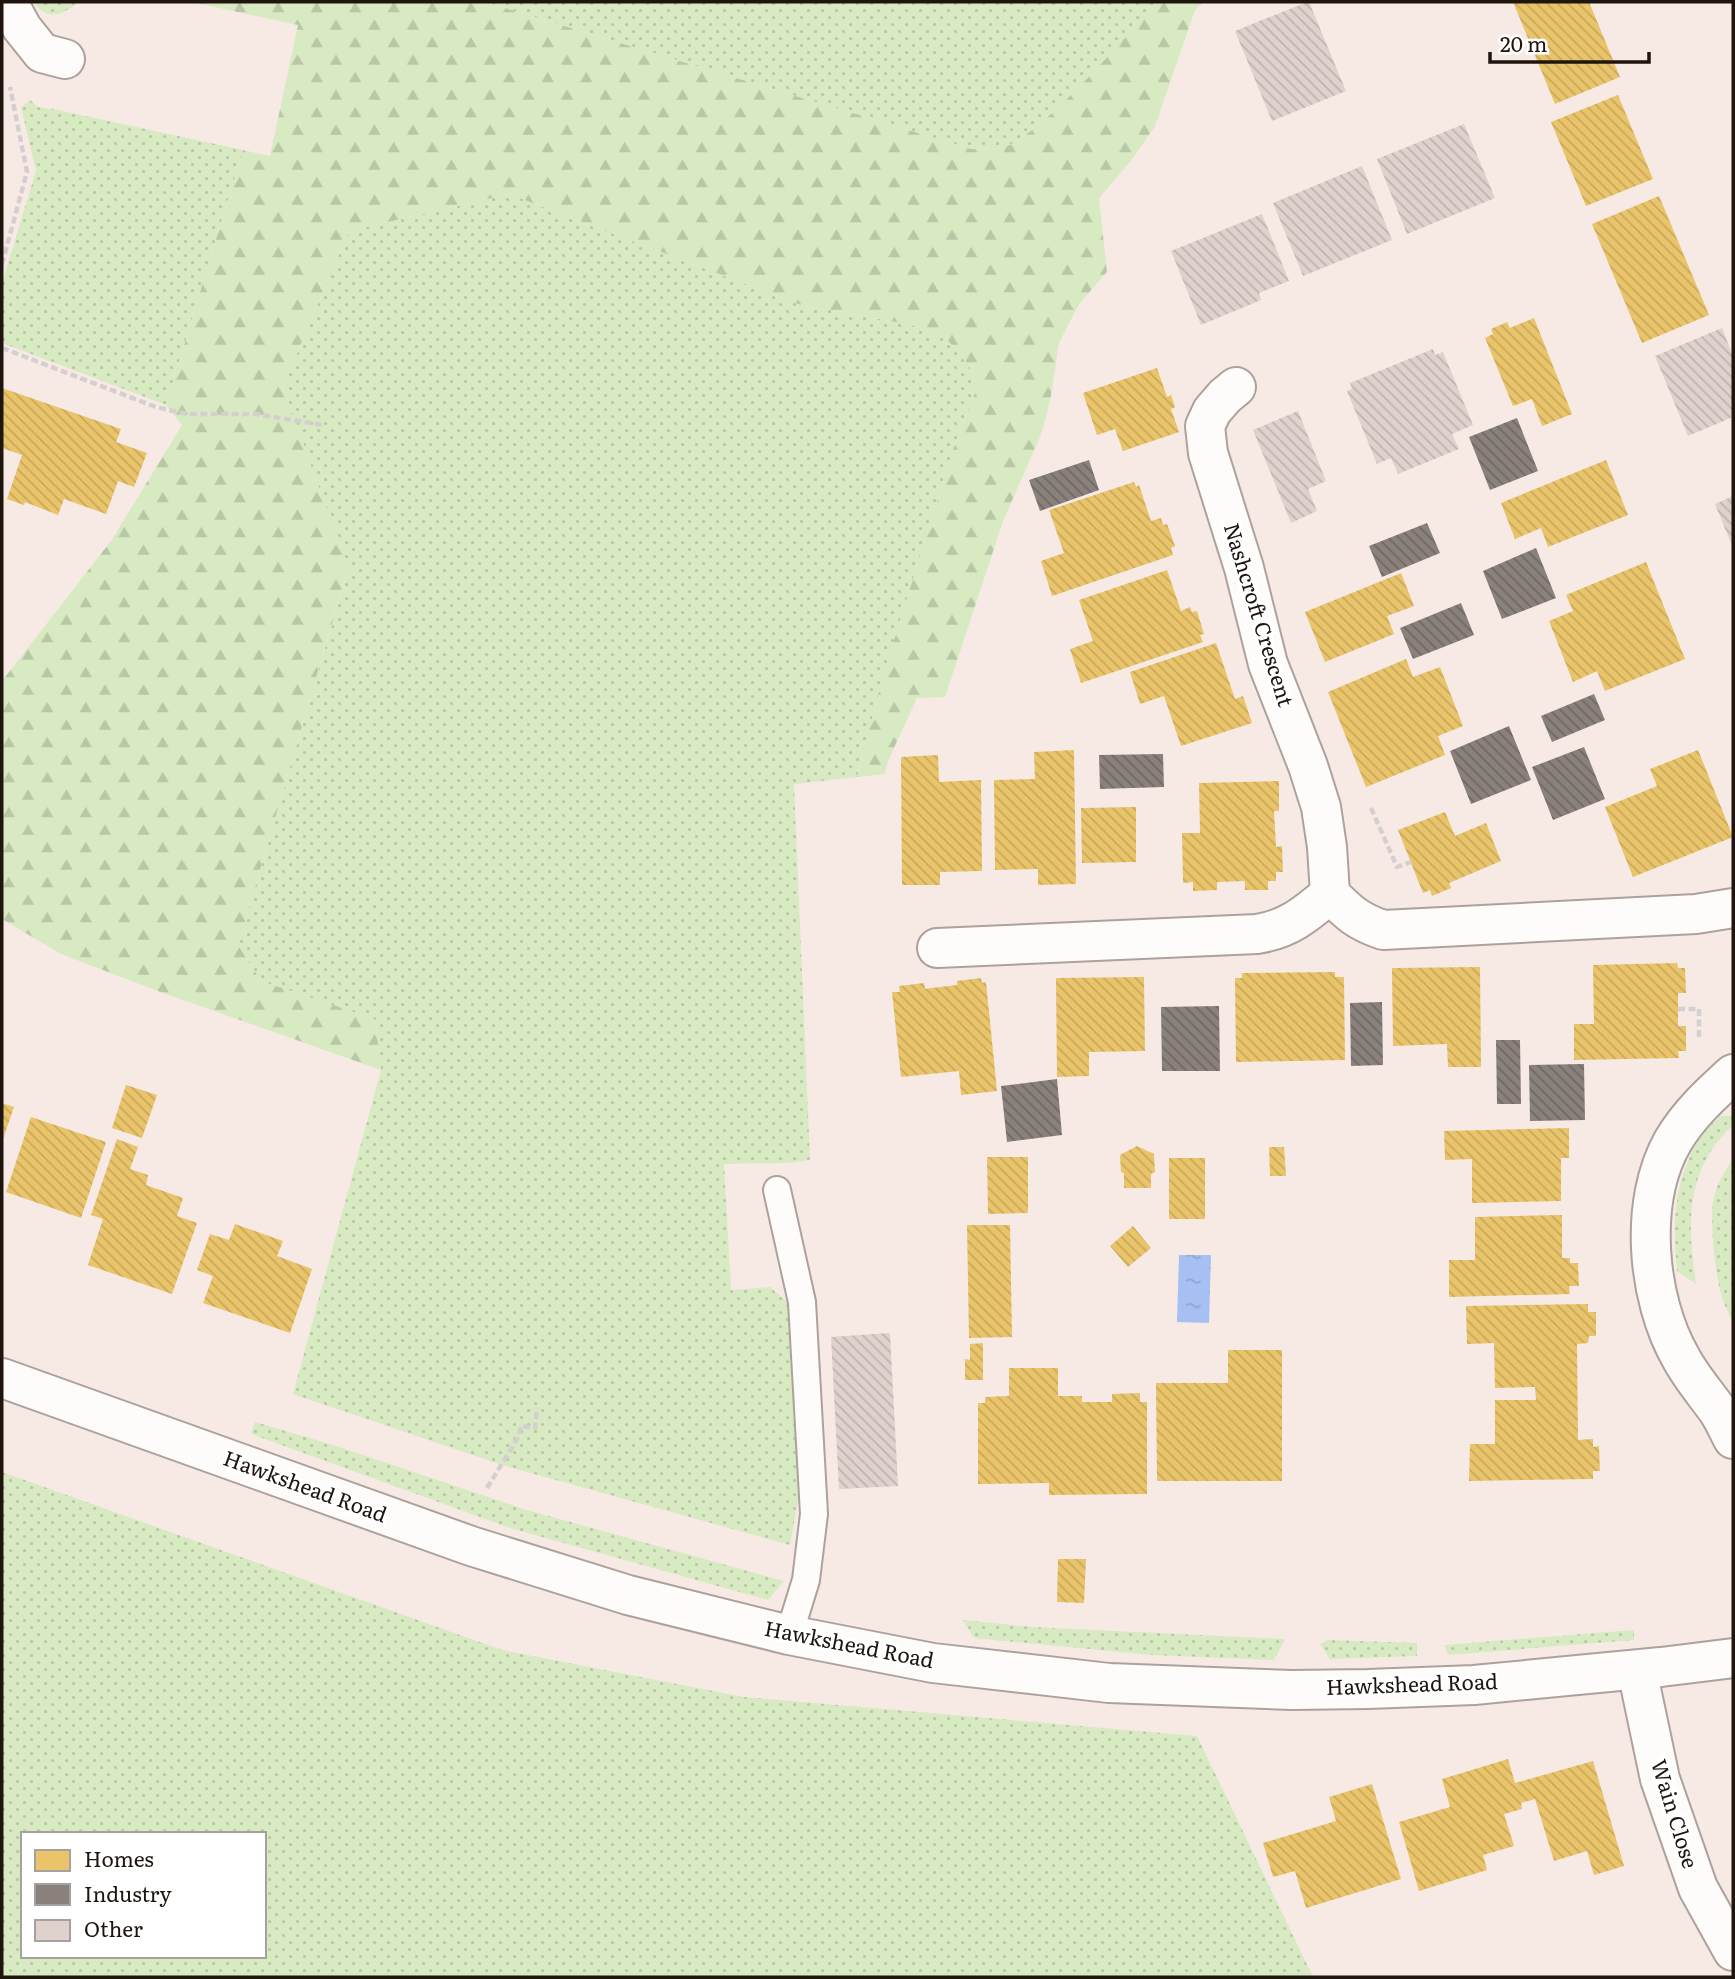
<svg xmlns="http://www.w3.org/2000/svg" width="1735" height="1979" viewBox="0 0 1735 1979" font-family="Literata,serif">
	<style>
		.grass { fill: url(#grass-dots); fill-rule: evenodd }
		.forest { fill: url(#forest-firs) }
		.water { fill: url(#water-ripples) }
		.homes { fill: url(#homes-back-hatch) }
		.industry { fill: url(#industry-back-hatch) }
		.building { fill: url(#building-back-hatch) }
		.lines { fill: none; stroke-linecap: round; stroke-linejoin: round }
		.service-casing { stroke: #ada19c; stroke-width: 30 }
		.minor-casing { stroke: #ada19c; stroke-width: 42 }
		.tertiary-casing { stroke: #ada19c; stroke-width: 42 }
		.path { stroke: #d5d0cf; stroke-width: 4.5; stroke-dasharray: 7 3.5; stroke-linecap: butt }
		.service { stroke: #fefcfb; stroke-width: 26 }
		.minor { stroke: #fefcfb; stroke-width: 38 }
		.tertiary { stroke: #fefcfb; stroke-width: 38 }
		.labels { text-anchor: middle; stroke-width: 7; stroke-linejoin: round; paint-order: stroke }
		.street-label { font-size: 21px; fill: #20140f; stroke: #fff }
	</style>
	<defs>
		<pattern id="grass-dots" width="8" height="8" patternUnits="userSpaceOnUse" patternTransform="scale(1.75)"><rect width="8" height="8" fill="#d7eac2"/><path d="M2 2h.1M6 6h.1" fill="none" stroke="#b8c8a6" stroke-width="1.8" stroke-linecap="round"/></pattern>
		<pattern id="forest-firs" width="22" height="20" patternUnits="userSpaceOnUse" patternTransform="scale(1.75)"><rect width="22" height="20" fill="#d7eac2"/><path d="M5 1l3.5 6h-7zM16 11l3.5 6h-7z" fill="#b8c8a6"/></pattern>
		<pattern id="water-ripples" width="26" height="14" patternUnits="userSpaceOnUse" patternTransform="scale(1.75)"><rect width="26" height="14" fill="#a6c0f4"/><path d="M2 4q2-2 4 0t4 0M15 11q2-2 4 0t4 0" fill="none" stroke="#8fa4d0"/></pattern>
		<pattern id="homes-back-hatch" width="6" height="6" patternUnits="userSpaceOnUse" patternTransform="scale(1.75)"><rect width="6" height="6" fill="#e9c46a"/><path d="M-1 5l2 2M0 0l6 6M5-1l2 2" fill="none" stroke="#c8a85b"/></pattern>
		<pattern id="industry-back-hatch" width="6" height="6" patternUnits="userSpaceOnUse" patternTransform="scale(1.75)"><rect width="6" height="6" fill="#8a817c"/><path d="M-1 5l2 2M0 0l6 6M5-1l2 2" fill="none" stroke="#706864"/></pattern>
		<pattern id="building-back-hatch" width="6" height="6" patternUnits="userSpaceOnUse" patternTransform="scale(1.75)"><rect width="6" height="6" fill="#dfd2cd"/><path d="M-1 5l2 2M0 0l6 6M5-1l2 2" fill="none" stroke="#bfb3af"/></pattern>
	</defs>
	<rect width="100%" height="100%" fill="#f7eae5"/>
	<path class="grass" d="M33,2H76L75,5C58,17 46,19 33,2Z
		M485,2H1157C1127,35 1038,142 998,149C990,150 979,149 971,149Z
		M30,100L38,107L53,109L243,150L166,405L2,343V283L36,171L21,107Z
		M509,194L798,304L912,325L945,338L961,354L973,374L975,393L953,450L883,676L857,777L794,784L810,1160L787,1163L724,1164L731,1290L770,1287L790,1304L799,1495L790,1545L502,1465L293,1394L381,1070L375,1020L261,981L238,945L348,570L283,386L349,231Z
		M1721,1116H1733V1125C1685,1170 1687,1223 1696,1284L1677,1271C1674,1230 1672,1198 1689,1159C1692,1151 1696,1142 1701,1135C1707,1128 1714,1122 1721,1116Z
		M1733,1159V1322C1729,1314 1724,1305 1722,1297C1715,1275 1708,1213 1715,1193C1719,1180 1726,1169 1733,1159Z
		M255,1422L333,1445L527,1510L784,1581L768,1600L510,1528L251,1434Z
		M2,1472L502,1650L744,1697L1197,1736L1313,1977H2ZM23,1834H264V1956H23Z
		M963,1620L1032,1627L1285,1639L1274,1660L1152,1655L974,1638Z
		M1634,1630V1640L1448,1655L1444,1645Z
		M1328,1640L1417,1643V1656L1330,1659L1320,1644Z"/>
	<path class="forest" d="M192,2H485L971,149C979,149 990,150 998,149C1038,142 1127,34 1157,2H1203L1195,10L1155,126L1133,158L1099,198L1107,272L1079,304L1059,343L1051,396L1042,432L1003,521L945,697L917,698L888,761L885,774L857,777L883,676L953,450L975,393L973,374L961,354L945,338L912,325L798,304L509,194L349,231L283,386L348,569L238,945L261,981L375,1019L381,1070L155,990L61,954L2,919V681L111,541L182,425L166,405L243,150L270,156L298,25Z"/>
	<path class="water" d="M1179,1255H1211L1209,1323L1177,1322Z"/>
	<path class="homes" d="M1513,2H1589L1620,77L1555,104Z
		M1618,95L1653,179L1586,206L1551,122Z
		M1659,196L1709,315L1642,343L1592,224Z
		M1534,318L1572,414L1542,426L1532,399L1513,406L1485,338L1493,334L1491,329L1507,322L1510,328Z
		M1157,368L1167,397L1171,395L1175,407L1171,409L1179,432L1123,451L1115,429L1097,435L1083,393Z
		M2,388L121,429L116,442L147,453L134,487L118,481L106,514L64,499L58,515L25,502L24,505L7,499L22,455L2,448Z
		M1606,460L1628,515L1548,547L1541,528L1515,539L1501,503Z
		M1134,482L1136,487L1139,485L1151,521L1161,518L1163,525L1167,524L1175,546L1171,548L1173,555L1052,596L1041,561L1064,553L1049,510Z
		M1646,562L1685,659L1605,691L1597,671L1573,682L1549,621L1573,611L1566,595Z
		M1167,570L1181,611L1190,607L1192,612L1197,611L1204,634L1200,635L1203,642L1081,683L1070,649L1093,641L1079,600Z
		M1401,573L1414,606L1387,616L1394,634L1325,662L1305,612Z
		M1216,643L1235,699L1243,696L1252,723L1181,746L1164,696L1140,704L1130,672Z
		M1406,659L1413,677L1440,667L1463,726L1438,736L1445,755L1366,787L1328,692Z
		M1074,750L1076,884L1038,885V869L995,870L994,780L1035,779L1034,752Z
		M1698,750L1733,837L1633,877L1605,807L1657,786L1650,769Z
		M938,755L939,782L981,780L982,871L940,872V885H902L901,757Z
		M1279,781V811H1274L1276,847L1282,846L1283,872H1276V881H1268V890H1245V881L1217,882V890L1193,891V882L1183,883L1182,833H1200L1199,783Z
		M1136,807V862L1082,863L1081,808Z
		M1445,812L1455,836L1486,823L1501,861L1449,883L1451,888L1432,896L1430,890L1423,893L1398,830Z
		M1677,963L1678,968H1685L1686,993H1678V1026H1686V1051H1678L1679,1058L1574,1060V1024H1594L1593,965Z
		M1480,967L1481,1067H1448L1447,1044L1393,1046L1392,968Z
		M1335,972V977H1344L1345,1060L1236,1062L1235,978H1242V973Z
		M1144,977L1145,1051L1089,1052V1076L1057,1077L1056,978Z
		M981,978L982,983L986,982L997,1091L961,1095L959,1071L901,1077L892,992H900L899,986L924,983L925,989L932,988L957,985V981Z
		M126,1085L157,1095L142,1138L112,1128Z
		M2,1103L14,1107L2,1142Z
		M31,1117L106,1142L81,1218L6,1192Z
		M1569,1128V1158H1561V1201L1472,1203V1159L1445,1160L1444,1131Z
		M117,1139L138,1147L130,1169L148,1175L146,1185L183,1198L177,1216L197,1223L172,1294L88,1265L103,1219L91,1215Z
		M1137,1146L1154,1154L1155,1172L1151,1174V1188H1124V1173L1121,1172L1120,1155Z
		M1269,1147H1284L1286,1176H1270Z
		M987,1157H1028V1213L988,1214Z
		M1169,1158H1205V1219H1169Z
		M1562,1215V1258H1570V1263H1578L1579,1286H1569L1570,1294L1449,1297V1260H1475V1217Z
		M235,1224L283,1241L277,1256L312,1269L290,1333L203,1303L213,1276L197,1270L210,1234L229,1240Z
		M967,1225H1010L1012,1337L969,1338Z
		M1133,1226L1151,1248L1128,1267L1110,1246Z
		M1588,1304V1312H1596V1336H1589L1588,1343L1577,1344L1578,1440L1593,1439V1447L1599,1446L1600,1471H1593V1479L1469,1481L1470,1444H1495V1400H1536L1535,1387L1495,1388L1494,1343L1467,1344L1466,1306Z
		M983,1343V1380H965V1359L970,1360V1344Z
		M1228,1350H1282V1481H1157L1156,1383H1228Z
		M1009,1368H1058V1396H1082V1402H1112V1394L1140,1393V1402H1147V1494L1049,1495V1483L978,1484V1403H985V1397L1009,1396Z
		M1058,1559H1086L1084,1603L1057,1602Z
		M1508,1759L1515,1783L1593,1761L1624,1866L1594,1875L1587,1851L1554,1861L1535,1799L1521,1803L1522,1809L1504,1814L1514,1846L1483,1855L1487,1870L1419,1891L1399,1822L1450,1807L1442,1779Z
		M1372,1784L1401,1879L1306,1908L1295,1871L1273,1877L1263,1843L1336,1821L1329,1797Z"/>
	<path class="industry" d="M1517,418L1538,471L1490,490L1469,437Z
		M1089,460L1099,490L1040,511L1029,480Z
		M1427,523L1440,553L1382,577L1369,546Z
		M1536,548L1556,598L1502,619L1483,571Z
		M1461,603L1474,635L1413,659L1400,628Z
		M1594,694L1605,720L1552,742L1541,716Z
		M1509,726L1531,780L1471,804L1450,751Z
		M1584,747L1605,799L1553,820L1532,767Z
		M1163,754L1164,787L1100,789L1099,755Z
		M1382,1002L1383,1065L1351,1066L1350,1003Z
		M1219,1006L1220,1071H1162L1161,1007Z
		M1496,1040H1520L1521,1104H1497Z
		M1584,1064L1585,1120L1530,1121L1529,1065Z
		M1057,1079L1062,1135L1007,1142L1001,1086Z"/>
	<path class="building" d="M1307,2H1309L1346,91L1272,121L1235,31Z
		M1464,124L1495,198L1407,234L1377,159Z
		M1362,166L1392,240L1303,276L1273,203Z
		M1262,214L1289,281L1259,293L1261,300L1201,325L1171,251Z
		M1722,328L1733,356V417L1688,436L1655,356Z
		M1433,349L1435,355L1443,352L1473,425L1452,434L1459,449L1398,474L1391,458L1377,464L1347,391L1352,389L1350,383Z
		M1298,411L1326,481L1308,489L1317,511L1291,523L1253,430Z
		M1733,496V548L1715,504Z
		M890,1333L898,1486L839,1489L831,1337Z"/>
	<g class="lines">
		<g class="service-casing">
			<path id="service" d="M777,1190L802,1302L814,1514L806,1580L789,1635"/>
		</g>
		<g class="minor-casing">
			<path id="minor" d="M8,2L22,28L42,53L65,59
				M1236,387L1225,396L1212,411L1205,426L1208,453L1244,568L1268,664L1308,766L1321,807L1327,847L1330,894C1349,913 1357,921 1383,930L1696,914L1733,908
				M937,948L1257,934C1289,929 1306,914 1330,894
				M1733,1074C1710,1095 1689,1114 1673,1141C1638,1202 1647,1299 1681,1358C1691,1377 1706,1394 1718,1411C1724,1420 1728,1430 1733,1439
				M1637,1670L1660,1779L1698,1888L1733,1951"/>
		</g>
		<g class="tertiary-casing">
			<path id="tertiary" d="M2,1378L471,1546L628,1595L789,1635L933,1663L1109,1683L1292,1690L1368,1689L1474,1685L1661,1667L1733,1658"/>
		</g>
		<path class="path" d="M2,264L27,172L10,87
			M2,348L156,407L187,414H255L323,425
			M1371,808L1397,867L1411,862
			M1678,1009H1699V1040
			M487,1488L519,1436L521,1426L535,1428L537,1408"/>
		<use href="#service" class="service"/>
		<use href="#minor" class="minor"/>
		<use href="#tertiary" class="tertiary"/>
	</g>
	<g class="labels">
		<g class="street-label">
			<text transform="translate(1258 615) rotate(73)" y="7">Nashcroft Crescent</text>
			<text transform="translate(305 1487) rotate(20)" y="7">Hawkshead Road</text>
			<text transform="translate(849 1645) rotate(11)" y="7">Hawkshead Road</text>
			<text transform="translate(1412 1685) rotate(-2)" y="7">Hawkshead Road</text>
			<text transform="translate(1674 1814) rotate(73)" y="7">Wain Close</text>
		</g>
	</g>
	<rect width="1735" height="1979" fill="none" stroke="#20140f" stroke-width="7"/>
	<rect x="21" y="1832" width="245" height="126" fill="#ffffff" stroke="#a6a19f" stroke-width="2"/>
	<rect x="35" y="1850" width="35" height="21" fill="#e9c46a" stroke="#a6a19f" stroke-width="2"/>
	<text x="84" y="1867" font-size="21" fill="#20140f">Homes</text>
	<rect x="35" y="1884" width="35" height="21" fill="#8a817c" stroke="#a6a19f" stroke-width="2"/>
	<text x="84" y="1902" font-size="21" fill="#20140f">Industry</text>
	<rect x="35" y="1920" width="35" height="21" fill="#dfd2cd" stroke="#a6a19f" stroke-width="2"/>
	<text x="84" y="1937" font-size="21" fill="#20140f">Other</text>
	<path d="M1490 52v10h159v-10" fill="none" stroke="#20140f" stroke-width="3.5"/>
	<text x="1500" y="52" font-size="21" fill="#20140f" stroke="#ffffff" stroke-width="5" paint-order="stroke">20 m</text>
</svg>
